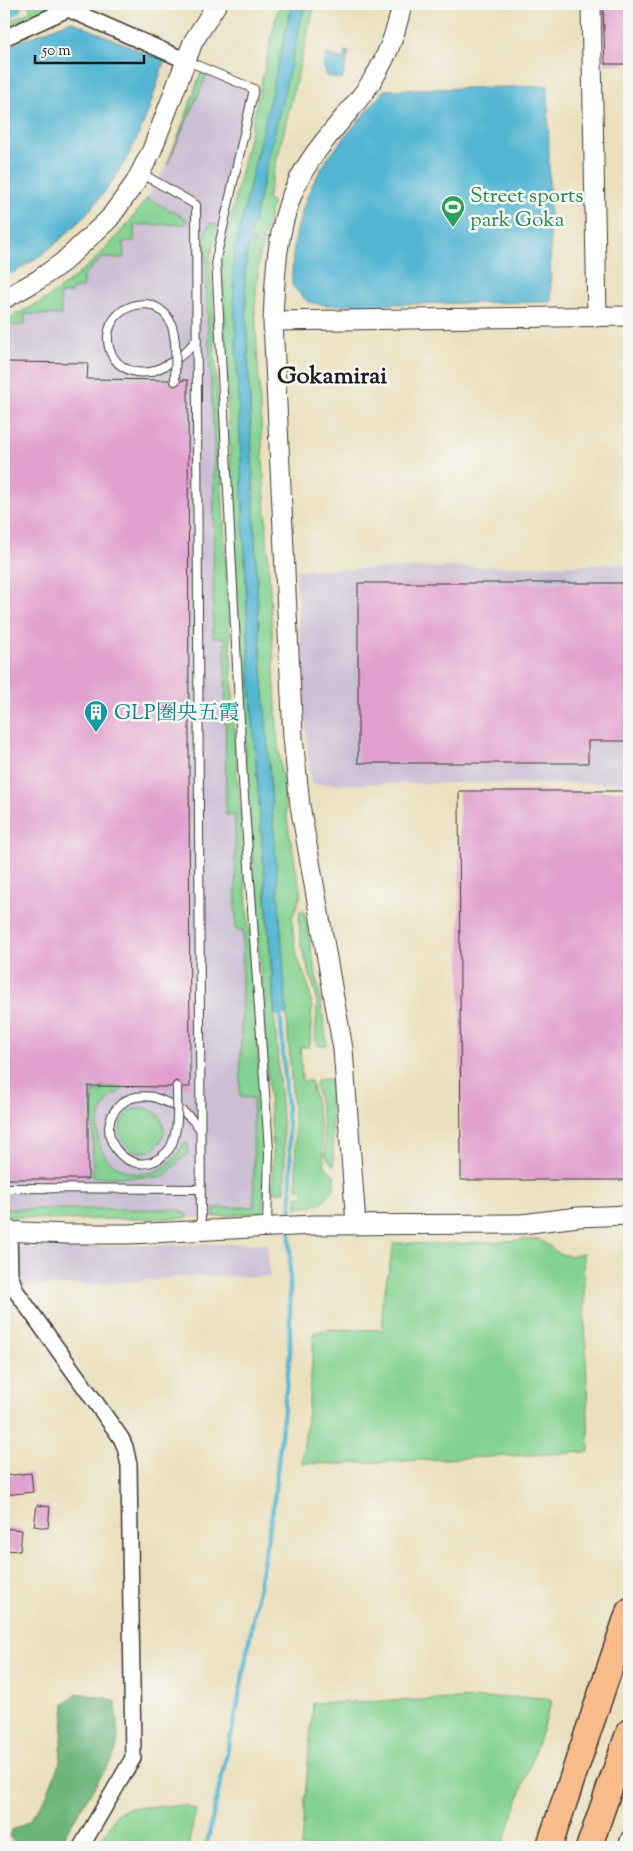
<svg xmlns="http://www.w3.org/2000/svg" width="633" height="1851" viewBox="0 0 633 1851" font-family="'Sorts Mill Goudy','Noto Serif JP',serif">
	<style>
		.industrial { fill: #ccbfd4 }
		.green { fill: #84d292; stroke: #507757 }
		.forest { fill: #6bb47c; stroke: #44684c }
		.water { fill: #53b5d2; stroke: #386877 }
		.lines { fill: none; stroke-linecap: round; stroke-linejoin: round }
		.stream { stroke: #53b5d2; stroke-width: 4.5 }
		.river { stroke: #53b5d2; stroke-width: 26 }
		.building { fill: #e1a0cd }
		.service-casing { stroke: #3b3934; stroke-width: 10 }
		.minor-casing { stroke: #3b3934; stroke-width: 18 }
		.tertiary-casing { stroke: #3b3934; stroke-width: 21 }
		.trunk-casing { stroke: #3b3934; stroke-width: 28 }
		.service { stroke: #fff; stroke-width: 8 }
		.minor { stroke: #fff; stroke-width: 15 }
		.tertiary { stroke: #fff; stroke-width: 19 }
		.trunk { stroke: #fabc8b; stroke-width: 25 }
		.service-bridge-casing { stroke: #3b3934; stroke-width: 10; stroke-linecap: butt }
		.service-bridge { stroke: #fff; stroke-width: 8 }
		.labels { text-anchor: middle; stroke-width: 5; stroke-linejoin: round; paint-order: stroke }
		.leisure-label { font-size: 21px; fill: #27864d; stroke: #f6f6f2; text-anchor: start }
		.culture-label { font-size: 21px; fill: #0d838f; stroke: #f6f6f2; text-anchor: start }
		.quarter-label { font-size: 24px; font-weight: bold; fill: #1c1c1c; stroke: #f6f6f2 }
	</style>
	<rect width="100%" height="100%" fill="#f6f6f2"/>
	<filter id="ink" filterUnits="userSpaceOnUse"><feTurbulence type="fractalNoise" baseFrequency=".02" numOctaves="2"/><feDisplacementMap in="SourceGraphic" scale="10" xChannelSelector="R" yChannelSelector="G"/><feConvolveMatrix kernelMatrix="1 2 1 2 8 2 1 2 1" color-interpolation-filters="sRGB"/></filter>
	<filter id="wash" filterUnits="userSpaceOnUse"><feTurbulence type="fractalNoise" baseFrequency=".0096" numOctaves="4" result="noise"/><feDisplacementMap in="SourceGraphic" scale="20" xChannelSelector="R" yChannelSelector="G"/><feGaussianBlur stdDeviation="1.12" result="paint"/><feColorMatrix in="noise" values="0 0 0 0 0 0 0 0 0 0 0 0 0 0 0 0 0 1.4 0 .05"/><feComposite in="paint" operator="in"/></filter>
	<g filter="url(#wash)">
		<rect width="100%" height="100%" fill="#ebe0be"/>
		<path class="industrial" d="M201,72L249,92L210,259L237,770L265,1152L263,1212L223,1217L59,1220L4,1216V320L47,298L72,279L105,250L130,222L147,198L167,165L184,121Z
			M629,564V783L311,784L304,706L296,570Z
			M267,1243L270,1277L197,1276L97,1284L21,1287L15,1267L17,1248Z"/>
		<path class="green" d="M33,4H63L4,28V23L31,12L29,5Z
			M279,4H292L235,249L233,270L250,681L285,1160V1192H273V1151L246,766L229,433L222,257Z
			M305,4H315L267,200L273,202L259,258L255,308L278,744L288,825L301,895L292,918L293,932L297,956L309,988L312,1008L310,1043L308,1047H300L302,1081H311L319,1119L324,1161L326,1168L335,1176L334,1189L319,1205L297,1208V1196H304V1191L297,1188L295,1134L258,611L245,276L248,246L251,245L252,240L250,237Z
			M201,72L207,75L167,165L184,121Z
			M147,198L187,219L186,224L134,225V241L123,242L124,258H102L83,276V288L72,289L71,293L60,294L61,315L25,314V325L4,326V336V320C19,313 35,306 49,297C87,270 121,236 147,198Z
			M211,223L218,225L210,259L237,770L265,1152L263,1212L214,1217V1208L254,1207L253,1098L240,1097L243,930H236L235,815H226L225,638L213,637L214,443L206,289V230Z
			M300,910L304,911L321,1002L327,1045L319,1046L315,1042L317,1005L315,991L301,946L299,921Z
			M330,1079L334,1166L326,1157L322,1116L315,1083L317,1080Z
			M101,1087H122V1090C110,1096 102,1107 99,1120C87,1172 159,1198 184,1143H188V1153L163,1177H93V1092H101Z
			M120 1130a22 22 0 1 1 44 0a22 22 0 1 1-44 0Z
			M4,1209H171L181,1211L187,1215L188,1218L59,1220L4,1216Z
			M539,1239L560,1254L570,1256L583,1253L589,1452L342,1464L302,1463L310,1390L314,1333L329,1329L383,1330L382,1304L394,1243L452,1244Z
			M527,1697L548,1698L552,1701L502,1847H301L313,1703Z
			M185,1805L196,1810L188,1847H97L117,1814L127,1808Z"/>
		<path class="forest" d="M77,1693L108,1698L116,1702L118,1739L115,1754L57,1847C41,1847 18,1851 10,1837L12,1830L29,1821L46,1797L60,1761L65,1703Z"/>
		<path class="water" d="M292,4H305L250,237L252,240L255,241L254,246H248L245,276L258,611L287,1014L275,1015L250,681L233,270L235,249Z
			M71,21L152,56L164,58V62C157,85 150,109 140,131C116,189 61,251 4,277V48Z
			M345,51L349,52L342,80L325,75L326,70L323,68L327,54L343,59Z
			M548,86L551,302L325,305L308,302L292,286C291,246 299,206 320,171C337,142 364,117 384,90Z"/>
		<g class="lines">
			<path class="stream" d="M280,1009L291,1167V1221
				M206,1847L237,1708L273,1508L290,1354V1231"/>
			<path class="river" d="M4,6L10,4"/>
		</g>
		<g id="blocks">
			<path class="building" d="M603,4H629V64H605Z
				M4,362L88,363L87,379L169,380L172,385L175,386L180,383L181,380H188L190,1087H183L177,1081L174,1082L171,1087L88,1086V1179H4Z
				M358,583H629V741H588V763H358Z
				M459,791H629V1180H461Z
				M31,1473L33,1492L4,1495V1476Z
				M37,1505L50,1507L48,1528L34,1526Z
				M4,1528L22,1530L20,1551L4,1550Z"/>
		</g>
	</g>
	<g filter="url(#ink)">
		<use href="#blocks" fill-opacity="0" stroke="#3b3934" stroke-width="1"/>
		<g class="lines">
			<g class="service-casing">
				<path id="service" d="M187,61L254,89L216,259L243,781L269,1150L267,1227
					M141,173L196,205L201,1231
					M151,372C172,363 182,358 197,339
					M153,1097C171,1103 189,1113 200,1129
					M4,1188L200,1189"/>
			</g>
			<g class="minor-casing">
				<path id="minor" d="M68,9L187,61
					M4,38L77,5
					M9,1231L10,1275L16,1291L121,1438L125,1447L129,1465L133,1758L81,1847
					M626,1847L629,1838"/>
			</g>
			<g class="tertiary-casing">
				<path id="tertiary" d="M591,4L597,317
					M4,299L38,280L63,262L109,219L135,183L152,150L193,42L217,4
					M273,321L629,316
					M356,1224L343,1049L300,805L293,737L273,321C275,277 276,232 294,190C310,152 341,123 365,91C384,65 396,35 402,4
					M4,1231L66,1234H129L314,1225L522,1224L578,1217L629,1215"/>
			</g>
			<g class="trunk-casing">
				<path id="trunk" d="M549,1847L629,1611
					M589,1847L629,1732"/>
			</g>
			<use href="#service" class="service"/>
			<use href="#minor" class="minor"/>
			<use href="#tertiary" class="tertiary"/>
			<use href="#trunk" class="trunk"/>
			<g class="service-bridge-casing">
				<path id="service-bridge" d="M151,372C146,372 141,373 136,372C96,364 99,306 144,304C154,304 164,311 169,319C178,337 175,360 175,380
					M153,1097C141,1095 130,1096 121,1104C90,1130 125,1180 160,1158C165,1154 170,1150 172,1144C179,1126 177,1106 177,1087"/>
			</g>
			<use href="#service-bridge" class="service-bridge"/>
		</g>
	</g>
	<defs>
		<g id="stadium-pin" transform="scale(1.25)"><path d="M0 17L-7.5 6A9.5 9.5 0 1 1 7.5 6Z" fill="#2e9e5b" stroke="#f6f6f2"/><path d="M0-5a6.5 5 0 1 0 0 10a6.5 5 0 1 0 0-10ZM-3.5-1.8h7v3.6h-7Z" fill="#fff"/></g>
		<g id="building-pin" transform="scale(1.25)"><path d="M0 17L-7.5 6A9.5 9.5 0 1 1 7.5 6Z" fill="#0f9aa8" stroke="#f6f6f2"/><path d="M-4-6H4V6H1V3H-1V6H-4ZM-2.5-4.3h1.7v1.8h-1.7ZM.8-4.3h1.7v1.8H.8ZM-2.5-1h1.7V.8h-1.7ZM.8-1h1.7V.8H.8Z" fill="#fff"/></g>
	</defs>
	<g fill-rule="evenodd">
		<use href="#stadium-pin" x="453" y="207"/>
		<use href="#building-pin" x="96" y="712"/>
	</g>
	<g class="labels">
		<g class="leisure-label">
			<text x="470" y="202">Street sports<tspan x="470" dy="24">park Goka</tspan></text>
		</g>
		<g class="culture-label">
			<text x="114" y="719">GLP圏央五霞</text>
		</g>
		<g class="quarter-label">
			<text x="332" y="383">Gokamirai</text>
		</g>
	</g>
	<rect width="633" height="1851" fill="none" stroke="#f6f6f2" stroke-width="20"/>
	<path d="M35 55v8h109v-8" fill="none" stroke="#1c1c1c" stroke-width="2.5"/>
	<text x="42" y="55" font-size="15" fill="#1c1c1c" stroke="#f6f6f2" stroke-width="4" paint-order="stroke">50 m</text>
</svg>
